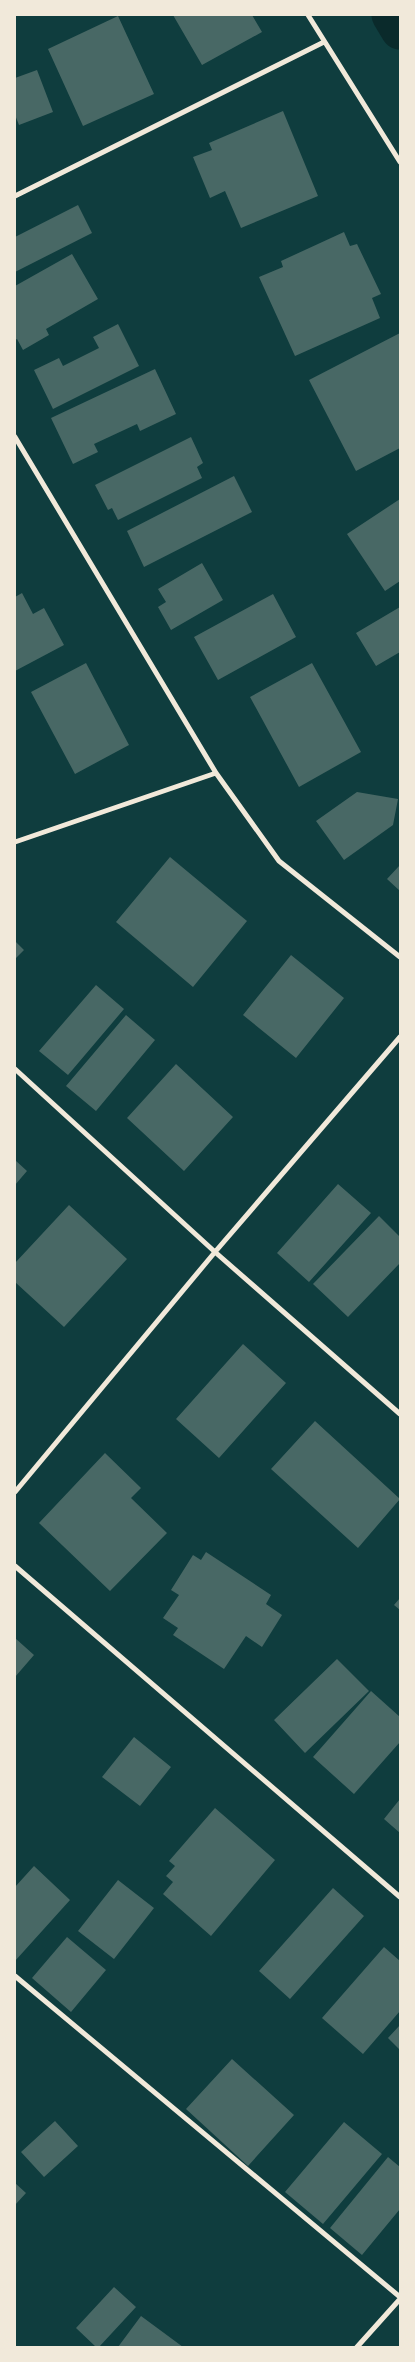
<svg xmlns="http://www.w3.org/2000/svg" width="415" height="2362" viewBox="0 0 415 2362" font-family="'Nunito Sans',sans-serif">
	<style>
		.lines { fill: none; stroke-linecap: round; stroke-linejoin: round }
		.canal { stroke: #0a2a2b; stroke-width: 39 }
		.building { fill: #486865 }
		.minor { stroke: #f1e9da; stroke-width: 5 }
	</style>
	<rect width="100%" height="100%" fill="#0f3d3e"/>
	<g class="lines">
		<path class="canal" d="M391,15L400,30"/>
	</g>
	<path class="building" d="M173,15H252L262,32L202,65Z
		M118,16L154,94L83,126L48,49Z
		M37,70L53,112L19,125L15,115V78Z
		M283,111L318,196L241,228L225,191L210,198L193,157L212,150L209,143Z
		M78,205L92,233L15,272V237Z
		M344,232L350,246L357,244L381,294L372,298L380,318L295,356L259,277L283,267L281,261Z
		M72,254L98,299L46,329L49,335L23,350L17,339L15,340V286Z
		M118,324L139,366L53,409L34,370L59,358L63,366L99,348L93,337Z
		M400,333V448L356,471L309,380Z
		M155,369L176,414L140,431L137,424L94,444L98,452L73,464L51,418Z
		M191,437L203,463L197,467L202,478L118,520L112,508L108,510L95,485Z
		M234,476L252,512L144,567L127,531Z
		M400,499V581L385,591L347,534Z
		M202,563L223,600L171,630L158,607L166,602L158,589Z
		M22,593L33,614L44,608L64,645L15,671V597Z
		M273,594L296,637L218,680L194,637Z
		M400,607V652L376,666L356,633Z
		M86,663L129,745L75,774L31,692Z
		M312,663L361,752L299,787L250,697Z
		M357,792L398,799L393,825L344,860L316,821Z
		M170,857L247,921L193,987L116,922Z
		M400,865V891L387,879Z
		M15,941L24,950L15,959Z
		M291,955L344,998L296,1058L243,1015Z
		M96,985L124,1009L68,1075L39,1051Z
		M126,1015L155,1040L96,1111L66,1086Z
		M176,1064L233,1117L184,1171L127,1118Z
		M15,1160L27,1171L15,1185Z
		M338,1184L371,1213L309,1282L277,1253Z
		M69,1205L127,1259L64,1327L15,1282V1263Z
		M379,1216L400,1237V1263L348,1317L313,1284Z
		M243,1344L286,1383L219,1458L176,1419Z
		M315,1421L400,1499L358,1548L271,1469Z
		M105,1453L141,1488L131,1498L167,1533L110,1591L39,1523Z
		M206,1552L271,1595L266,1604L282,1615L262,1647L246,1636L224,1669L173,1635L178,1628L163,1618L179,1595L171,1590L193,1555L201,1560Z
		M400,1598V1610L394,1605Z
		M15,1638L34,1655L15,1677Z
		M337,1659L369,1691L305,1753L274,1720Z
		M371,1691L400,1717V1742L354,1794L313,1757Z
		M134,1737L171,1767L140,1806L102,1777Z
		M400,1799V1833L384,1819Z
		M215,1808L275,1860L211,1936L163,1894L173,1882L166,1876L175,1866L169,1861Z
		M34,1866L70,1900L15,1961V1887Z
		M118,1880L154,1908L114,1959L78,1931Z
		M333,1888L364,1916L290,1999L259,1971Z
		M67,1937L106,1970L71,2012L32,1978Z
		M384,1947L400,1961V2011L363,2054L322,2018Z
		M400,2025V2050L388,2038Z
		M232,2059L294,2115L248,2166L186,2109Z
		M55,2121L78,2146L44,2177L21,2152Z
		M344,2122L382,2154L323,2224L285,2192Z
		M388,2157L400,2167V2209L362,2255L330,2228Z
		M15,2183L26,2193L15,2205Z
		M114,2287L136,2307L99,2347H96L76,2328Z
		M141,2316L183,2347H118Z"/>
	<g class="lines">
		<path class="minor" d="M308,15L400,162
			M15,196L324,42
			M15,437L216,773L279,861L400,957
			M15,842L216,773
			M15,1069L215,1252L400,1414
			M15,1492L215,1252L400,1037
			M15,1566L400,1897
			M15,1976L400,2297
			M357,2347L400,2299"/>
	</g>
	<rect width="415" height="2362" fill="none" stroke="#f1e9da" stroke-width="32"/>
</svg>
